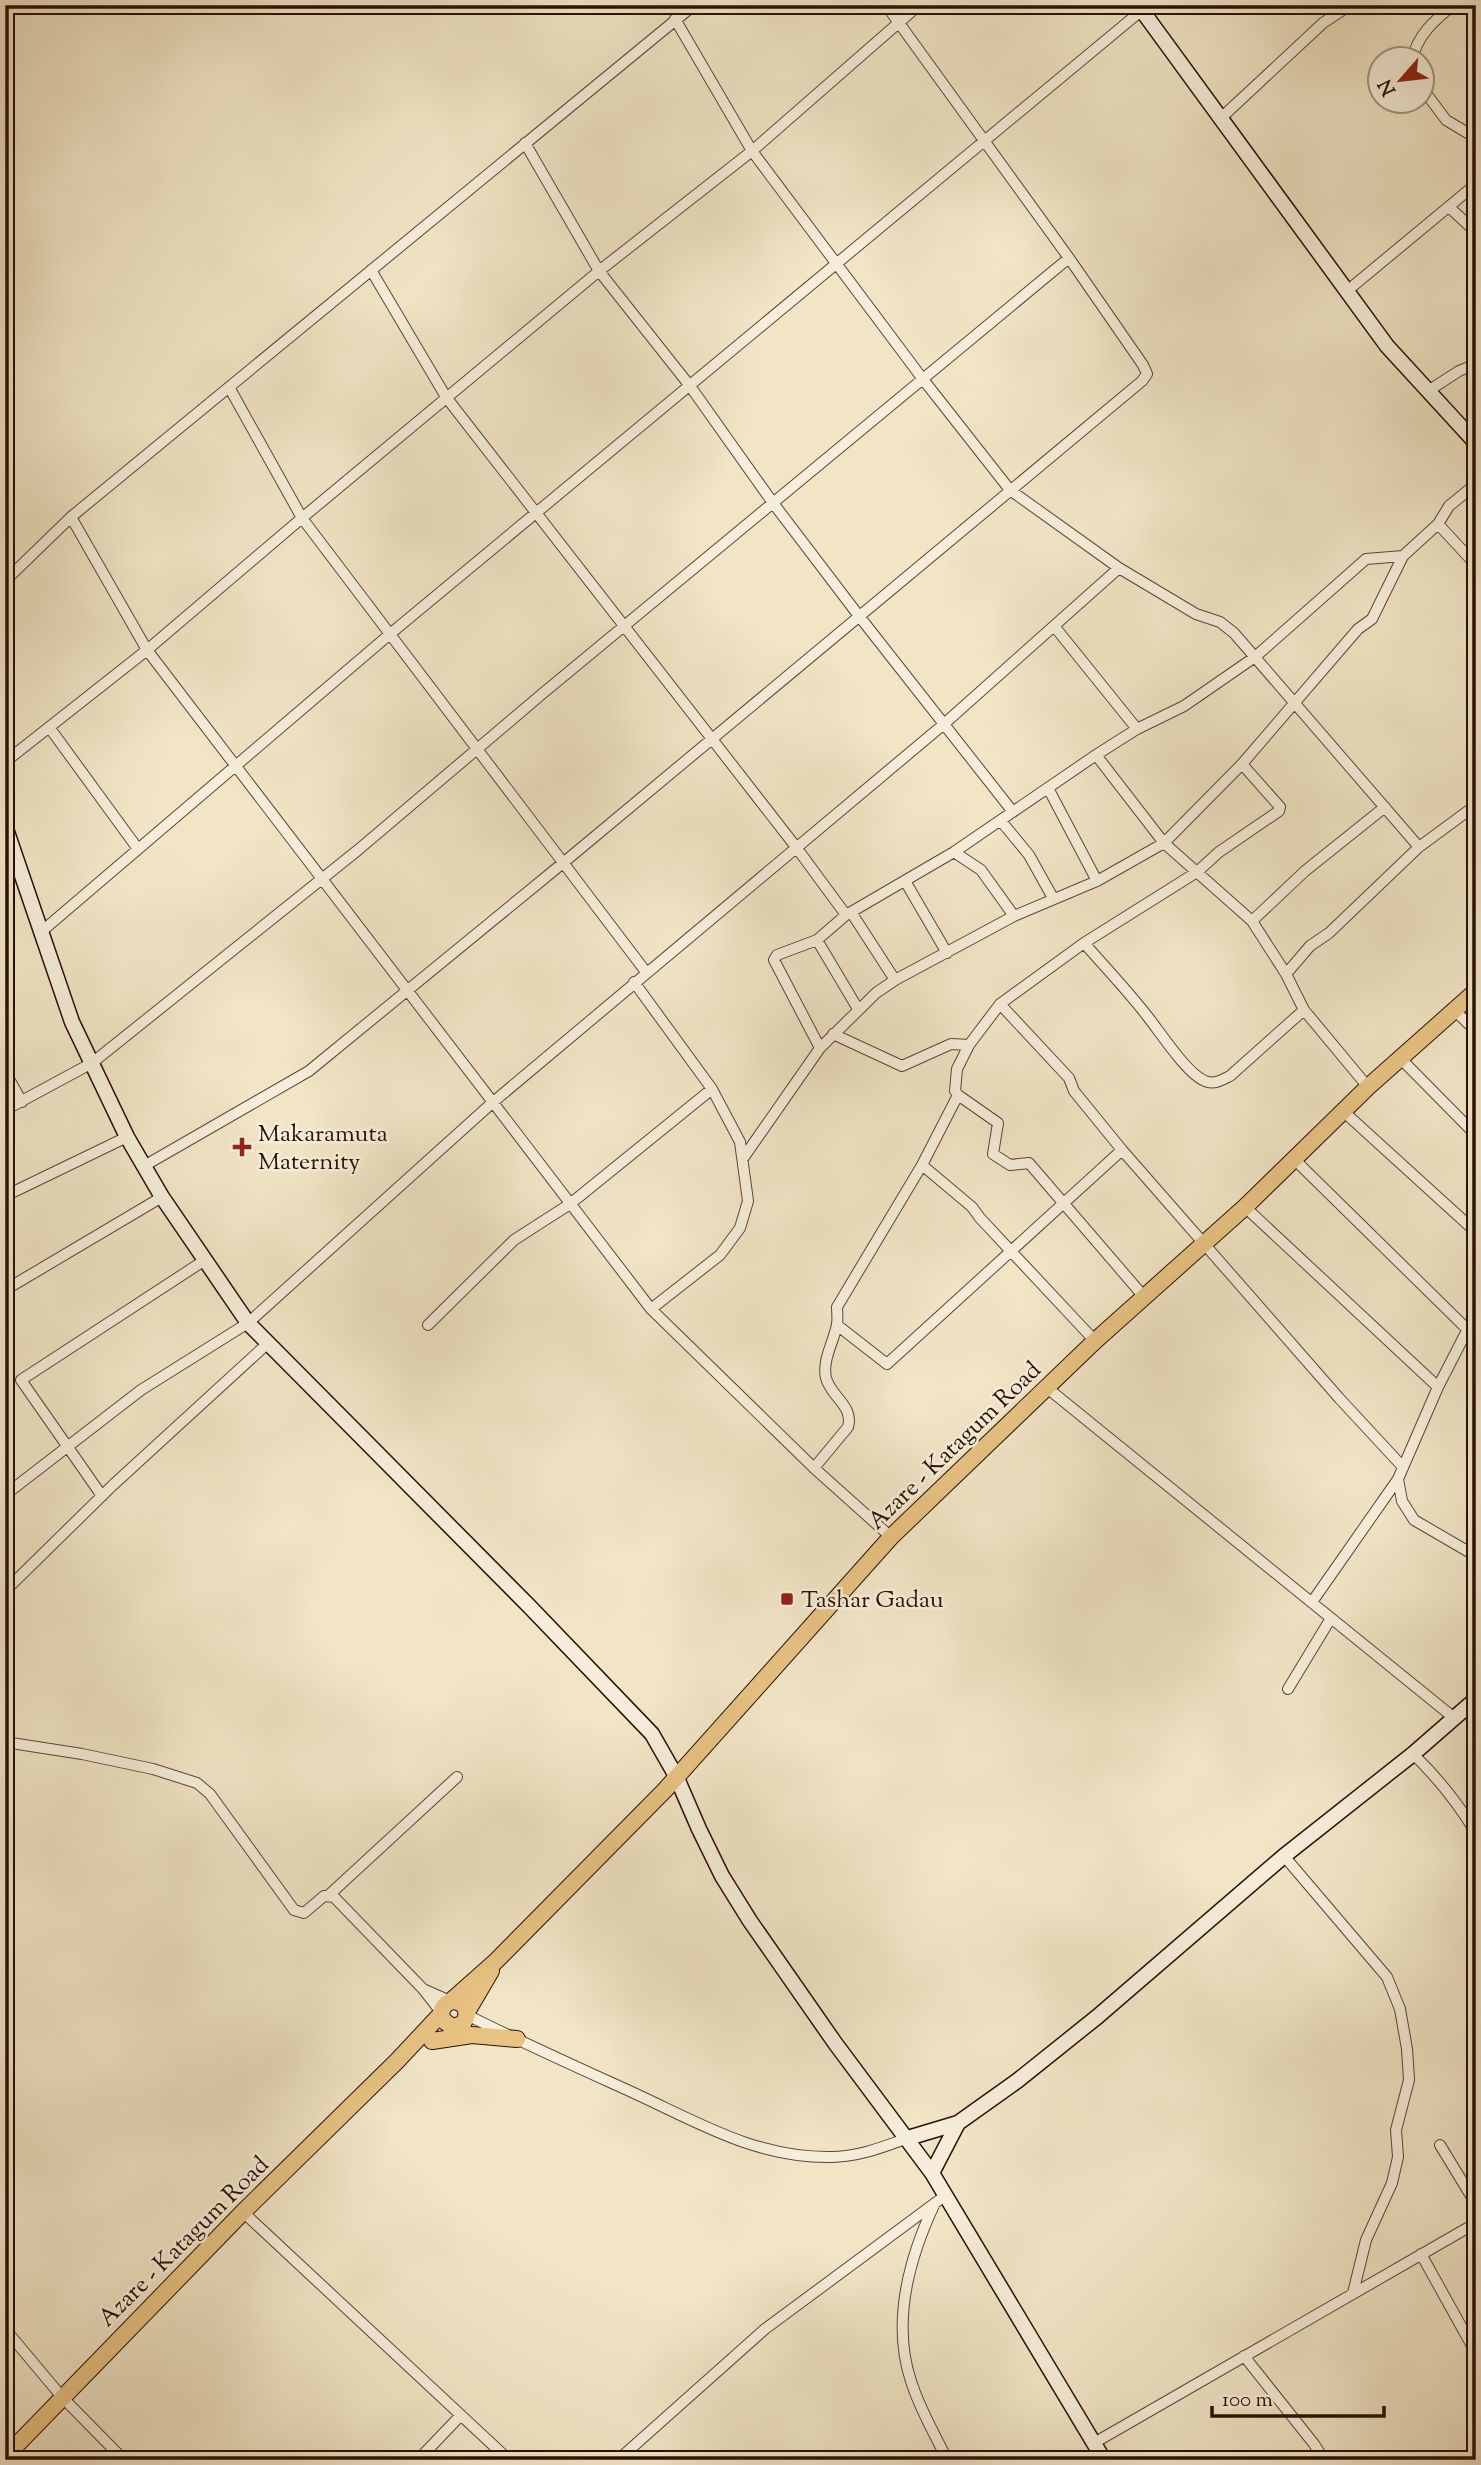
<svg xmlns="http://www.w3.org/2000/svg" width="1481" height="2465" viewBox="0 0 1481 2465" font-family="'Sorts Mill Goudy',serif">
	<style>
		.lines { fill: none; stroke-linecap: round; stroke-linejoin: round }
		.street-casing { stroke: #5a4536; stroke-width: 12 }
		.secondary-casing { stroke: #281006; stroke-width: 17 }
		.primary-casing { stroke: #281006; stroke-width: 18 }
		.street { stroke: #f6eeda; stroke-width: 10 }
		.secondary { stroke: #f6eeda; stroke-width: 14 }
		.primary { stroke: #e8c283; stroke-width: 16 }
		.poi-dot { fill: #8f2418; stroke: #f6eeda; stroke-width: 2.5 }
		.labels { text-anchor: middle; stroke-width: 5; stroke-linejoin: round; paint-order: stroke }
		.poi-label { font-size: 24px; fill: #281006; stroke: #f6eeda; text-anchor: start }
		.street-label { font-size: 24px; fill: #281006; stroke: #f6eeda }
	</style>
	<rect width="100%" height="100%" fill="#f1e5c6"/>
	<filter id="stains"><feTurbulence type="fractalNoise" baseFrequency=".00286" numOctaves="4"/><feColorMatrix values="0 0 0 0 .2 0 0 0 0 .09 0 0 0 0 .02 0 0 0 .5 -.17"/></filter>
	<radialGradient id="worn" r=".72"><stop offset=".6" stop-color="#630" stop-opacity="0"/><stop offset="1" stop-color="#630" stop-opacity=".3"/></radialGradient>
	<g class="lines">
		<g class="street-casing">
			<path id="street" d="M1436,5L1444,13
				M675,19L752,151L922,378L1010,490L1119,568
				M1412,60C1417,35 1435,20 1453,5
				M1422,88L1446,120L1476,138
				M1221,118L1323,23L1350,5
				M525,143L599,271L690,386L773,503L859,616L1013,812
				M1450,208L1476,232
				M371,270L446,397L796,847L846,915
				M1347,291L1476,184
				M229,387L302,518L646,972
				M1428,391L1459,371L1476,364
				M71,517L147,650L651,1309L814,1468L891,1537
				M1438,524L1476,565
				M5,581L71,517L694,5
				M1054,626L1137,729
				M49,727L138,849
				M1096,755L1164,843L1252,921L1286,974L1304,1010L1368,1087
				M5,762L147,650L302,518L599,271L752,151L919,5
				M1048,788L1097,881
				M1001,821L1029,855L1053,898
				M954,852L981,870L1014,916
				M905,881L947,953
				M851,912L895,980
				M1252,921L1305,871L1385,807
				M41,932L390,634L1141,11
				M817,940L777,955L774,960L820,1048
				M1084,943C1105,967 1128,991 1148,1017C1160,1032 1187,1074 1205,1081C1214,1085 1222,1080 1230,1076L1304,1010
				M1286,974L1310,946L1329,933L1419,847
				M634,982L712,1089L740,1142L748,1201L740,1228L720,1255L651,1309
				M1000,1004L1069,1078L1074,1091L1122,1150L1339,1398L1402,1466
				M858,1009L817,940L846,915L954,852L1096,755L1137,729L1184,706L1255,657L1366,559L1403,556
				M1454,1010L1476,1031
				M833,1034L902,1066L951,1044L969,1045
				M1400,1058L1476,1135
				M5,1072L22,1102
				M5,1110L92,1063L358,850L542,694L1069,258
				M1343,1111L1476,1232
				M744,1157L820,1048L876,993L895,980L1014,916L1097,881L1164,843L1242,764L1358,629L1372,619L1403,556L1438,524L1449,506L1476,484
				M1294,1159L1468,1330
				M922,1165L972,1207L980,1218L1095,1341
				M144,1166L309,1071L563,863L1142,381L1147,374L1143,365L1069,258L886,5
				M5,1196L127,1137
				M1245,1207L1438,1387
				M5,1290L162,1197
				M1145,1298L1029,1163L1010,1165L993,1154L998,1123L958,1095L955,1091L957,1069L969,1045L1000,1004L1084,943L1197,872L1219,852L1279,811L1280,807L1242,764
				M428,1325L514,1240L570,1204L712,1089
				M837,1325L887,1364L1122,1150
				M1046,1387L1453,1717
				M814,1468L848,1427C854,1406 831,1397 826,1378C822,1359 834,1342 837,1324C838,1318 837,1312 837,1307L922,1165L958,1095
				M1398,1479L1402,1501L1414,1520L1476,1556
				M5,1495L141,1390L248,1323L492,1103L944,724L1119,568L1196,614L1220,622L1234,633L1419,847L1476,805
				M102,1496L21,1380L205,1260
				M5,1591L113,1485L267,1344
				M1312,1602L1398,1479L1438,1387L1476,1313
				M1288,1689L1331,1618
				M5,1742L82,1754L153,1769L197,1783L210,1794L294,1910L304,1913L324,1896L334,1897L423,1989L441,2012
				M1413,1754C1438,1778 1458,1803 1476,1833
				M1284,1856L1387,1977L1400,2009L1407,2049L1409,2080L1396,2130L1398,2157L1392,2183L1366,2240L1353,2293
				M329,1895L457,1777
				M423,1989L450,2001
				M467,2015C523,2043 579,2068 636,2094C701,2124 757,2158 831,2157C858,2157 883,2147 908,2138
				M1440,2145L1476,2204
				M935,2203C909,2258 891,2321 911,2381C919,2408 935,2434 947,2460
				M243,2212L509,2460
				M1421,2254L1476,2353
				M5,2329L62,2397L124,2460
				M1244,2356L1314,2444L1324,2460
				M1094,2443L1476,2223
				M418,2460L461,2415
				M618,2460L765,2329L946,2195"/>
		</g>
		<g class="secondary-casing">
			<path id="secondary" d="M1138,5L1387,346L1476,443
				M5,826L72,1022L127,1137L162,1197L248,1323L529,1606L652,1734L676,1776L699,1829L722,1876L750,1921L835,2043L932,2173L1104,2460
				M908,2138L958,2123L1017,2081L1097,2017L1284,1856L1413,1754L1476,1699
				M932,2173L958,2123"/>
		</g>
		<g class="primary-casing">
			<path id="primary" d="M451,2001L495,1962L665,1790L891,1537L1095,1341L1245,1207L1368,1087L1476,991
				M467,2012L491,1971
				M432,2041L472,2035L517,2039
				M5,2457L243,2212L397,2061L441,2014C443,2001 456,1997 465,2007L467,2015L463,2024L452,2027L443,2020L441,2014"/>
		</g>
		<use href="#street" class="street"/>
		<use href="#secondary" class="secondary"/>
		<use href="#primary" class="primary"/>
	</g>
	<g class="poi-dot">
		<path d="M238.5 1136.5h7v7h7v7h-7v7h-7v-7h-7v-7h7z"/>
		<rect x="780" y="1592" width="14" height="14" rx="3.5"/>
	</g>
	<g class="labels">
		<g class="poi-label">
			<text x="258" y="1141">Makaramuta<tspan x="258" dy="28">Maternity</tspan></text>
			<text x="801" y="1607">Tashar Gadau</text>
		</g>
		<g class="street-label">
			<text transform="translate(954 1445) rotate(-44)" y="8">Azare - Katagum Road</text>
			<text transform="translate(183 2241) rotate(-45)" y="8">Azare - Katagum Road</text>
		</g>
	</g>
	<rect width="1481" height="2465" fill="none" stroke="#f1e5c6" stroke-width="28"/>
	<rect x="7" y="7" width="1467" height="2451" fill="none" stroke="#281006" stroke-width="3.5"/>
	<rect x="14" y="14" width="1453" height="2437" fill="none" stroke="#281006" stroke-width="2"/>
	<g transform="translate(1401 80) rotate(242)"><circle r="33" fill="#f6eeda" stroke="#a49585" stroke-width="2"/>
	<path d="M0-5L12 26L0 18L-12 26Z" fill="#8f2418"/>
	<text y="-10" font-size="19" font-weight="bold" text-anchor="middle" fill="#281006">N</text>
	</g>
	<path d="M1212 2406v10h172v-10" fill="none" stroke="#281006" stroke-width="3.5"/>
	<text x="1222" y="2406" font-size="21" fill="#281006" stroke="#f6eeda" stroke-width="5" paint-order="stroke">100 m</text>
	<rect width="100%" height="100%" filter="url(#stains)"/>
	<rect width="100%" height="100%" fill="url(#worn)"/>
</svg>
